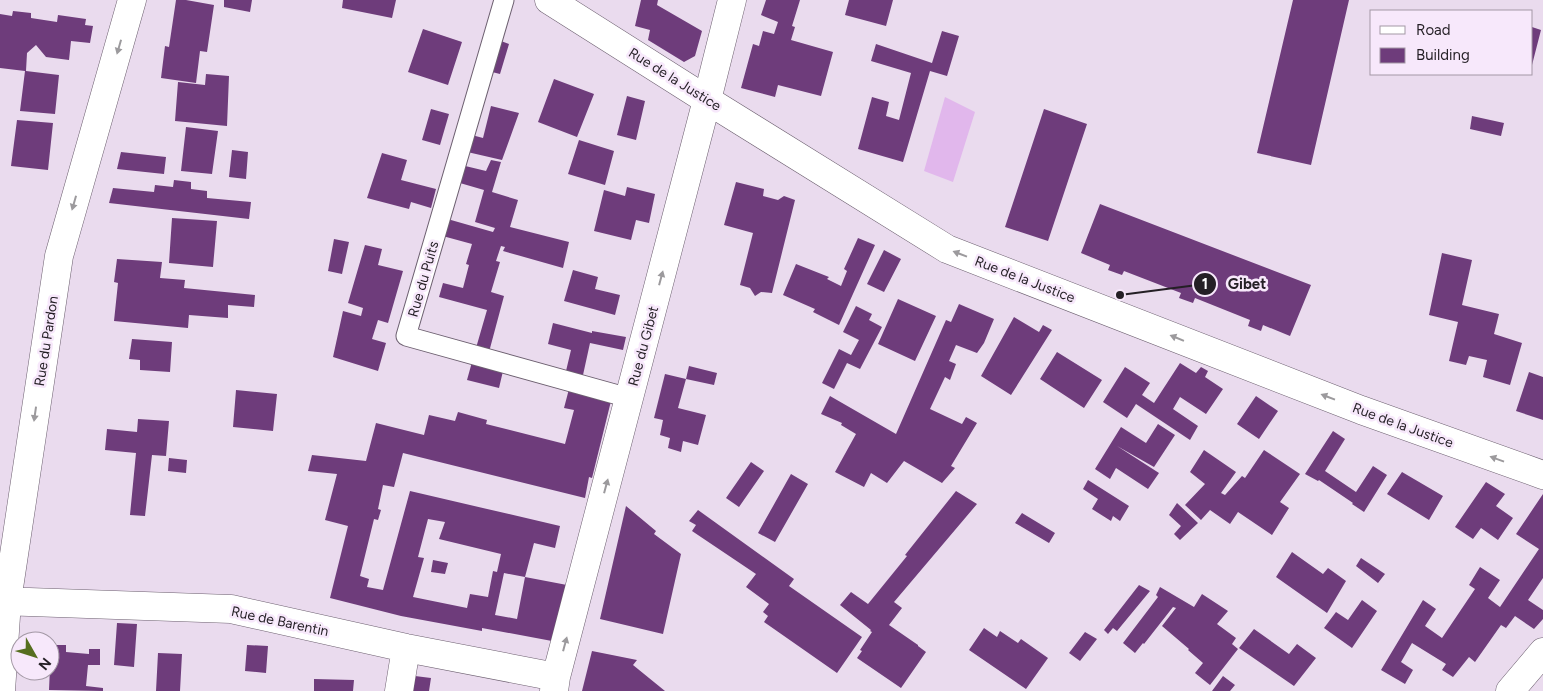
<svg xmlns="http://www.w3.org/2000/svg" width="1543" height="691" viewBox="0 0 1543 691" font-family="Figtree,sans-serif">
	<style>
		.green { fill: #e1b7ec }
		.building { fill: #6e3c7b; fill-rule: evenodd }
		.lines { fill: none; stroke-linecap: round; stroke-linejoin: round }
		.lane-casing { stroke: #6d6070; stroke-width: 21 }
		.street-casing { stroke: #6d6070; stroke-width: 29 }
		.lane { stroke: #fff; stroke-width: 19 }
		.street { stroke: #fff; stroke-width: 28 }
		.oneway { fill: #9c9a9d }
		.labels { text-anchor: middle; stroke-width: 5; stroke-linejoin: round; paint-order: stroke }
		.street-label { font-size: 14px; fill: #241f25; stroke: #f7e8fb }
		.leader { fill: none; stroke: #241f25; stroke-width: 2 }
		.callout-dot { fill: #241f25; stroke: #f7e8fb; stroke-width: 2 }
		.mark-label { font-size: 15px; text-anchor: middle; font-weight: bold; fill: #fff }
		.callout-label { font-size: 15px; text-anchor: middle; font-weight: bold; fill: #241f25; stroke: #f7e8fb; stroke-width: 5; stroke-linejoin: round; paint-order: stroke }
	</style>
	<rect width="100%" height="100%" fill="#eadbee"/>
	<path class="green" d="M945,97L975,112L953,182L924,171Z"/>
	<path class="building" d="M176,0H186L214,5L207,52L200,51L196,83L161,78L165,46L169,47Z
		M224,0H252L250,12L224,7Z
		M343,0H396L392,18L342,8Z
		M641,0H658L657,5L702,31L695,56L684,62L648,40L650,30L635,26Z
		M766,0H800L792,26L795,27L791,40L833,52L821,96L778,85L775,97L741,88L753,44L759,46L763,31L774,34L778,22L761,15Z
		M849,0H893L886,26L845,15Z
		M1293,0H1349L1311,165L1257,153Z
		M13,11L31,13V18L57,22L58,15L86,19L85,25L93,26L90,43L71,41L69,60L46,57L36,45L27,53L26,71L59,75L55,114L20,111L25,71L0,68V14L12,16Z
		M1532,27L1541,30L1532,65Z
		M423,29L462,42L448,85L408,72Z
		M942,31L959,36L947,76L930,71L903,162L858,149L872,97L889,102L886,116L899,120L911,73L871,61L876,44L932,63Z
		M493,38L509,44L500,74L484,70Z
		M206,74L229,76L227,126L175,121L178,82L205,85Z
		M554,79L594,94L577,137L538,122Z
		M627,96L645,101L636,140L617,135Z
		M491,106L519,113L502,160L463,151L468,134L483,138Z
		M431,109L449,114L440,145L422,140Z
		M1044,109L1087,124L1048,241L1005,227Z
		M1472,116L1504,123L1501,136L1470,129Z
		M17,120L53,123L48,170L11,166Z
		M186,127L218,131L212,174L181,171Z
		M579,140L614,151L605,185L568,174Z
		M232,150L248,152L246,179L229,177Z
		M121,152L166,157L164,174L117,169Z
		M382,153L407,160L401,180L436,189L431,208L411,202L409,209L367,198Z
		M491,160L501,162L492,192L518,200L510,227L569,242L563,268L503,251L505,247L501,246L496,261L500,262L491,292L504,296L489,352L476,348L487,310L439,297L443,283L463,288L469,265L466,264L472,244L439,235L444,218L493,232L495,228L475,222L484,190L453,181L457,164L486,171Z
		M174,180L191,182V189L207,191V198L251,202L249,219L109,203L113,188L154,192L155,185L173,187Z
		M736,182L764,189L763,196L778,200L784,196L795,200L772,293L761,292L755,296L750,288L740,285L753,233L724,225Z
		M627,187L655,194L649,223L636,220L631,240L594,231L604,190L625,196Z
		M1100,204L1311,285L1290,336L1263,325L1261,331L1248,326L1250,320L1195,298L1193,303L1179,298L1181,293L1124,271L1122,275L1108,270L1110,265L1081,253Z
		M172,218L217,221L213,267L169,263Z
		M858,238L875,245L839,325L813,312L815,309L783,295L796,264L829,277L827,279L841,286L847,271L844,269Z
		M334,239L349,242L342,274L328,271Z
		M365,245L382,249L378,265L403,271L388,323L378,320L372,339L386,343L378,371L333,357L343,311L361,316L363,308L348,303Z
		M884,250L901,259L884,292L867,284Z
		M1442,253L1472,260L1462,305L1499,314L1494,334L1522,343L1510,385L1483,377L1487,360L1469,356L1466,365L1449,361L1458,322L1429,315Z
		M117,259L162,262L160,278L185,280L184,288L255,295L254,307L228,305V318L189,315L188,328L114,321L118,283L114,282Z
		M573,270L598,277L595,289L620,295L615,315L564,301Z
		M898,299L936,316L915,361L878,344Z
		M959,304L994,319L984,343L977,353L956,345L949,361L956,364L950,380L945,377L930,409L962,424L966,417L977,423L951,466L955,468L942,483L904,461L887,483L871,473L864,487L835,472L856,434L841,425L842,423L821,414L830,396L896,434L946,320L951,322Z
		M856,306L872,314L869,320L882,327L860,369L847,363L834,389L822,383L839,349L851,355L859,340L843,332Z
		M1014,317L1039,332L1043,325L1052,330L1011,395L981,376Z
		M553,323L592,333V331L626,337L623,350L590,343L583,375L566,371L571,350L548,344Z
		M132,339L172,342L170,372L140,370V360L129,359Z
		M1057,352L1102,380L1084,408L1040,379Z
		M472,362L503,371L499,388L467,380Z
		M1180,363L1196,373L1201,367L1208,371L1205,377L1223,389L1206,414L1180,397L1173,409L1198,426L1190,440L1136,404L1127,418L1103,402L1125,367L1150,383L1142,395L1154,403Z
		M689,366L717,373L714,385L686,379L678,408L706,415L698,445L683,441L681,452L668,448L670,438L660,435L663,420L654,418L665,374L686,379Z
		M1529,372L1543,377V420L1516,411Z
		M569,389L611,401L592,478L589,477L585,498L403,453L394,487L383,485L378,509L381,510L378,520L374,519L360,576L369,579L367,587L383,590L410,491L560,526L555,548L534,543L525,577L504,573L495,615L517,619L525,577L567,585L552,641L482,628V631L401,616L330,598L348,526L325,520L337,474L308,471L312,455L366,461L376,423L424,435L429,415L455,421L458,412L487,420L486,424L565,444L574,410L564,408ZM428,519L445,522L439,539L501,554L497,572L493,571L488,597L470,594L467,608L413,597L424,558L418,557Z
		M236,390L277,394L273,431L233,427Z
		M1256,396L1278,411L1259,439L1237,424Z
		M138,419L169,421L166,456L152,455L145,516L130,515L136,453L105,450L107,429L137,432Z
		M1158,424L1175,435L1154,467L1117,446L1159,473L1148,489L1116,468L1110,479L1095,469L1121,427L1146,443Z
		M1333,431L1345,439L1325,471L1356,492L1373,466L1387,475L1364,512L1352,504L1353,503L1319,480L1318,481L1305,474Z
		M1204,450L1236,472L1221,493L1225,495L1242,476L1245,478L1264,450L1300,474L1280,502L1289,508L1272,535L1238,512L1230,524L1210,510L1201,520L1185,505L1205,484L1190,472Z
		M169,458L187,460L186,473L168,471Z
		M751,462L764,471L739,507L726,498Z
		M1402,472L1443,496L1429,520L1387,494Z
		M791,474L808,484L775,542L758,533Z
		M1088,480L1129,506L1120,521L1113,516L1111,521L1092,509L1098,499L1083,489Z
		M1486,482L1505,494L1496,506L1513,518L1498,540L1481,528L1473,539L1455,527Z
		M956,491L977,504L894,602L902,608L889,625L918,645V646L926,652L901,688L857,658L862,651L860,650L872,632L870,631L871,630L840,605L851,592L868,604L907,556L905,555Z
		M1543,494V578L1528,600L1543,610V619L1534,629L1515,616L1506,628L1501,625L1475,662L1469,657L1453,677L1442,670L1446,664L1412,643L1401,662L1413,670L1405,684L1381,670L1423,600L1436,609L1425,626L1442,638L1475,589L1469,585L1480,567L1500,580L1488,598L1500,607L1539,549L1516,534Z
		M1177,503L1198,523L1180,540L1174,534L1181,526L1169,515Z
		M626,506L656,531L654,534L681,554L663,634L600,619Z
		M698,510L794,579L789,586L862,637L837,673L764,622L768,616L763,612L769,604L746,587L756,574L692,531L696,525L689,521Z
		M1022,513L1055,533L1049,543L1015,523Z
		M1292,552L1323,574L1328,568L1346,581L1327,613L1276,577Z
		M1361,558L1385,574L1378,583L1356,566Z
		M433,560L448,563L445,574L431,572Z
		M1139,585L1150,591L1117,631L1113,628L1108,634L1104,630Z
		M1160,587L1194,607L1202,594L1228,611L1217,624L1236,638L1232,644L1238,649L1210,685L1195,673L1203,663L1188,650L1189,649L1162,626L1176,608L1173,607L1144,644L1143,643L1135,653L1123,643L1158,597L1156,595Z
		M1362,600L1377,611L1352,648L1324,628L1336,612L1348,620Z
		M117,623L137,624L134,667L114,665Z
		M984,628L997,637L1000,631L1018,643L1021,639L1048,658L1026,689L969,650Z
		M1254,629L1289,654L1297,644L1316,658L1294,686L1239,648Z
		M1085,632L1097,639L1080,661L1069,653Z
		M51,645H66V652L89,654V649H100V665H88L86,686L103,688V691L49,690Z
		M247,645L268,646L266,673L245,671Z
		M592,651L637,660L633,665L665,691H582Z
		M158,653L182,654L180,691H156Z
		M415,676L431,678L429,691H413Z
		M1223,676L1235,685L1230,691H1212Z
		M314,679L354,680L353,691H314Z"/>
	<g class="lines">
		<g class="lane-casing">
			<path id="lane" d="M504,0L406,336L629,398"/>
		</g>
		<g class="street-casing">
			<path id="street" d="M549,0L707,100L947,249L1361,410L1543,475
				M0,601L231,609L406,648L556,677
				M1,691L7,601L59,256L132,0
				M399,691L406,648
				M554,691L556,677L707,100L732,0
				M1510,691L1543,652"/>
		</g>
		<use href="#lane" class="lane"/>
		<use href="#street" class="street"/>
	</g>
	<defs><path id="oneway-solid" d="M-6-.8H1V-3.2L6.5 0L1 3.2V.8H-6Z" transform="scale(1.25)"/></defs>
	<g class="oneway">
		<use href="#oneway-solid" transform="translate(119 47) rotate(106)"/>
		<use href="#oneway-solid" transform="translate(74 203) rotate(106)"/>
		<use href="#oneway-solid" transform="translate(960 254) rotate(-159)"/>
		<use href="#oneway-solid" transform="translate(661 278) rotate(-75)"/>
		<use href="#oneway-solid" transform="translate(1177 338) rotate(-158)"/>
		<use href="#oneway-solid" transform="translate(1328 397) rotate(-159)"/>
		<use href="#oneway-solid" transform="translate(35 414) rotate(98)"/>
		<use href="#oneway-solid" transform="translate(1497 459) rotate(-160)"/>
		<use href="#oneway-solid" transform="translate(606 486) rotate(-75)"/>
		<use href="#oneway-solid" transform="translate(565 644) rotate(-75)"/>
	</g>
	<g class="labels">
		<g class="street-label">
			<text transform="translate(675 79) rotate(32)" y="5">Rue de la Justice</text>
			<text transform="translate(423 279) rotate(-74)" y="5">Rue du Puits</text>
			<text transform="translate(1025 279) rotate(21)" y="5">Rue de la Justice</text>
			<text transform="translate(46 341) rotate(-81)" y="5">Rue du Pardon</text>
			<text transform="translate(643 346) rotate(-75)" y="5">Rue du Gibet</text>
			<text transform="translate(1403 425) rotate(20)" y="5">Rue de la Justice</text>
			<text transform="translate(280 621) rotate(12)" y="5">Rue de Barentin</text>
		</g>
	</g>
	<path class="leader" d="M1120 295L1205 284"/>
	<g class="callout-dot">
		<circle cx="1120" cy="295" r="5"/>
		<circle cx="1205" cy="284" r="12"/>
	</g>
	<g class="mark-label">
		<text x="1205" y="289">1</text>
	</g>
	<g class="callout-label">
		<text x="1247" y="289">Gibet</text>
	</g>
	<rect x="1370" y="10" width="162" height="65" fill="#f7e8fb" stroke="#a398a5"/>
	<rect x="1380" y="26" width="25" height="8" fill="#ffffff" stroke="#a398a5"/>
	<text x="1416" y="35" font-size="15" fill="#241f25">Road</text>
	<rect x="1380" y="48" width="25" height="15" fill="#6e3c7b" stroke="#a398a5"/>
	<text x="1416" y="60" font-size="15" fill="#241f25">Building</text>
	<g transform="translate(35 656) rotate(129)"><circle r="24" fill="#f7e8fb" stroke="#a398a5"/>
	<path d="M0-4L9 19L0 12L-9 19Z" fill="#566e1f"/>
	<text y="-8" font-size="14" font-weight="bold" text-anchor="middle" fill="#241f25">N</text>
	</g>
</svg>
